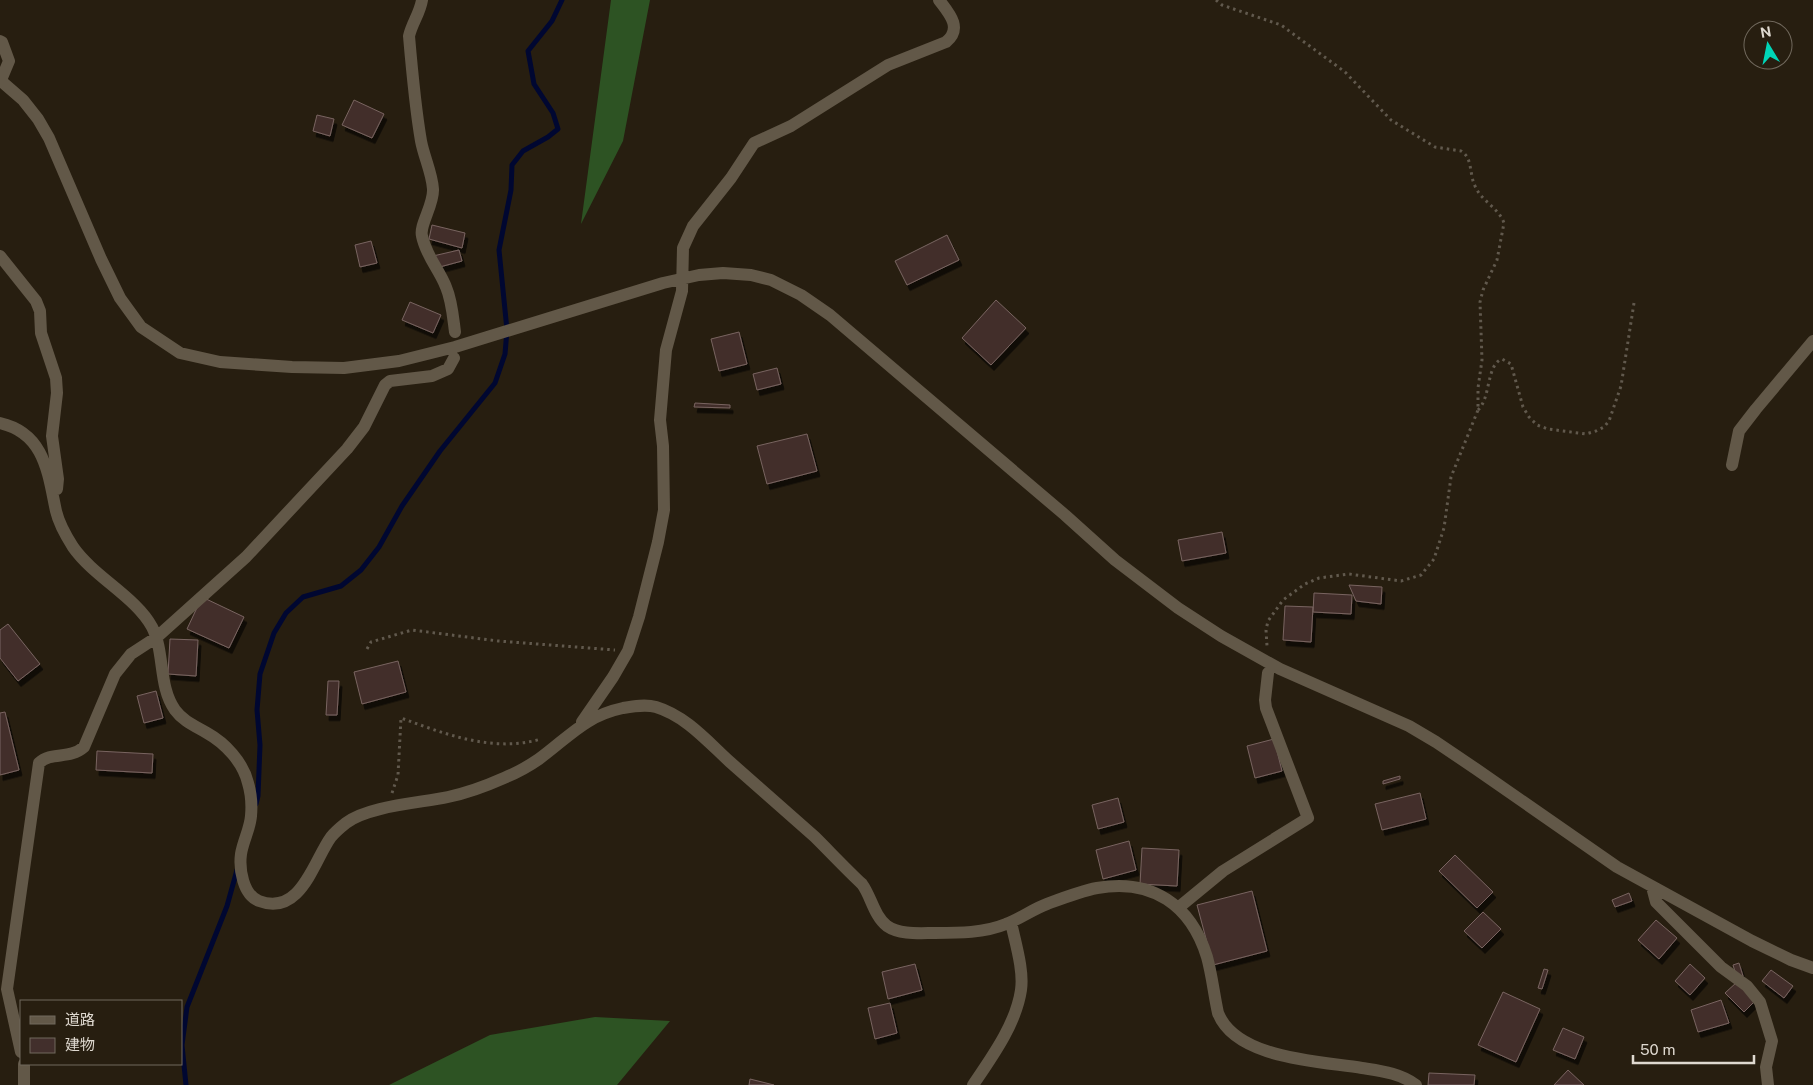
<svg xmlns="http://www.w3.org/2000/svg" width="1813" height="1085" viewBox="0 0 1813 1085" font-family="'Public Sans','Noto Sans JP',sans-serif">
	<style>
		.forest { fill: #2d5323 }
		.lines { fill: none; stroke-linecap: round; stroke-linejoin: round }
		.stream { stroke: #000731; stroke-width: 5 }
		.building { fill: #422f2c; stroke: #796460; filter: url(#shadow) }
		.path { stroke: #61594d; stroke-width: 3; stroke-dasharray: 2.5 4; stroke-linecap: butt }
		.minor { stroke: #625848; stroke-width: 12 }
	</style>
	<defs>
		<filter id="shadow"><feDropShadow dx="3" dy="5.5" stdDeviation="0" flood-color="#0009"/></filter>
	</defs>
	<rect width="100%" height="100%" fill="#271e10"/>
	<path class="forest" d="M611,0H650L623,141L581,224Z
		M595,1017L670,1021L617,1085H389L490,1035Z"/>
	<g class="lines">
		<path class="stream" d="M256,804L258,796L260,745L257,710L260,674L274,633L286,613L303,597L341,586L361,570L379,547L402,506L440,451L495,383L505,354L507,330L499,250L511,190L512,165L523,151L548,137L558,129L553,113L534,84L528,51L552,21L562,0
			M186,1085L182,1045L187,1007L227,906L237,870"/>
	</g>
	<path class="building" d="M354,100L384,114L372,138L342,125Z
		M317,115L334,119L330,136L313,131Z
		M432,225L465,233L462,248L429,239Z
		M947,235L959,260L907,285L895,261Z
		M371,241L377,263L360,267L355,245Z
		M459,250L462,261L436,268L433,256Z
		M996,300L1026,328L991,365L962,338Z
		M410,302L441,315L433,333L402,320Z
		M739,332L747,364L719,371L711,339Z
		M777,368L781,384L757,390L753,374Z
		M695,403L730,405V408L694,407Z
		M807,434L817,471L767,484L757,446Z
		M1222,532L1226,553L1182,561L1178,540Z
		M1349,585L1382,587L1381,604L1356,601Z
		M1314,593L1352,595L1351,614L1313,612Z
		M202,597L244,617L229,648L187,629Z
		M1285,606L1313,607L1311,642L1283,640Z
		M8,624L40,664L18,681L0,658V630Z
		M170,639L198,640L196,676L168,674Z
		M398,661L406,692L362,704L354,672Z
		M328,681H339L337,715H326Z
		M156,691L163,718L144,723L137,696Z
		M5,712L19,770L0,775V713Z
		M1274,739L1282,771L1255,778L1247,746Z
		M97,751L153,754L152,773L96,770Z
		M1400,776V779L1383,784V781Z
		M1420,793L1426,819L1382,830L1375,804Z
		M1118,798L1124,822L1098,829L1092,805Z
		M1129,841L1136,870L1103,879L1096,850Z
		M1142,848L1179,850L1177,886L1140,884Z
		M1455,855L1493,892L1477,908L1439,871Z
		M1252,891L1267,951L1213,965L1197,905Z
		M1629,893L1632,901L1615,907L1612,900Z
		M1483,912L1501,929L1482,948L1464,931Z
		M1656,920L1677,938L1659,959L1638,940Z
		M1739,963L1743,976L1737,978L1733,965Z
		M915,964L922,990L888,999L882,972Z
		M1690,964L1705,978L1690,995L1675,981Z
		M1544,969L1548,970L1542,989L1538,988Z
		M1771,970L1793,986L1784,998L1762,981Z
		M1737,982L1756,1000L1744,1012L1725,993Z
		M1503,992L1540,1009L1516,1062L1478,1045Z
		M1721,1000L1729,1023L1698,1032L1691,1010Z
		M890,1003L897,1033L875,1039L868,1008Z
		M1563,1028L1584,1037L1575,1059L1553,1050Z
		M1568,1070L1584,1085H1554Z
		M1429,1073L1475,1075L1474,1085H1428Z
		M750,1079L774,1085H749Z"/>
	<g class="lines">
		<path class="path" d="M1216,0L1222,5L1281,25L1345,72L1391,120L1435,147L1461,151C1473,158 1469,174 1475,186C1481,201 1499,208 1504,223L1497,260L1483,290L1480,302L1482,360L1478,388V410L1451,477L1444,528L1434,559L1421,575L1401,581L1349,574L1319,578L1305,584L1283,600L1268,621L1266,630L1267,646
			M1478,410C1491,398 1486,365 1502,359L1511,364L1523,407L1529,417L1537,425L1548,429L1586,434L1596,431L1604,427L1609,421L1621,386L1634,303
			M367,649L371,642L412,630L498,641L615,650
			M392,793L398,775L401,718C445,734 493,753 541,739"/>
		<path class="minor" d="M422,0C420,13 412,23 409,36C412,71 415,106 421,141C424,157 432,173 433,189C434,205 419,225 422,236C426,256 439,269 446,287C452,301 453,317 455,332
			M0,41L2,42L9,61L1,80
			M0,80L23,100L38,119L49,138L101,259L120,298L141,327L180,353L220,362L292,367L344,368L399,361L455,347L663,283L699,275L723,273L751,275L771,280L801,295L830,315L1065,515L1115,560L1178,608L1221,636L1280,669L1409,726L1436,742L1476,769L1617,867L1752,941L1791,960L1813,968
			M0,256L36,301L40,311L41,333L56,378L57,393L52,436L58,479L57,489
			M0,423C45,433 48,474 56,511C59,524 66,536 73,547C94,577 136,597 152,627C165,652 158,686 175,710C183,721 195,726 207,733C225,743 243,762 248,783C251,793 252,805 251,816C250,829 243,841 241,854C239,869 243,895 259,901C301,917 314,860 331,837C335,832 341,827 346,823C368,806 420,803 448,797C467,793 486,786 504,778C516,773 529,766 539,759C569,737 585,716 623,708C634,706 646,704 656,707C686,716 708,742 730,762C758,787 787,812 815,837C831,853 846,869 862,884C871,896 874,916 887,926C900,935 920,933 935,933C959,933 984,933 1006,924C1020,919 1033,909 1047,904C1063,898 1081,891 1097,888C1152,878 1191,905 1207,957C1212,975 1214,995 1218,1013C1236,1059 1319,1061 1362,1068C1381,1071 1400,1073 1416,1085
			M1732,465L1739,431L1756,409L1813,341
			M582,722L613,677L628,651L639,617L658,542L664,510L663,446L660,420L666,350L682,291L683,248L693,226L731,178L754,143L791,126L888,65L946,42C963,28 949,13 939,0
			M1652,887L1656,902L1721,967L1747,986L1760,1002L1772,1041L1766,1067L1768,1085
			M1178,908L1223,871L1308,818L1266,708L1265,700L1268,673
			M21,1052L7,989L39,763C52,751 69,760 84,747L115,674L131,654L157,637L246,557L347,449L364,427L385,385L390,381L432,376L448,369L454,358
			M24,1064V1085
			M973,1085C992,1057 1016,1024 1021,990C1024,970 1015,942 1011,922"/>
	</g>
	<rect x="20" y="1000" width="162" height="65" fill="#271e10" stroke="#71695d"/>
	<rect x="30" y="1016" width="25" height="8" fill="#625848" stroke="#71695d"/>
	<text x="65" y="1025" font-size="15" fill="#dfd9d0">道路</text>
	<rect x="30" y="1038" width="25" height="15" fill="#422f2c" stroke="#71695d"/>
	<text x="65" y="1050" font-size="15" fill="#dfd9d0">建物</text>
	<g transform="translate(1768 45) rotate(350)"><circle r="24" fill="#271e10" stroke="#71695d"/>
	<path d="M0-4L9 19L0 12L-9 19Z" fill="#00d5b7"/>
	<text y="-8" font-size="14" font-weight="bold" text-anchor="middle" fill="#dfd9d0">N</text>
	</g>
	<path d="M1633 1055v8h121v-8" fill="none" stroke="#dfd9d0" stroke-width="2.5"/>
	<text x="1640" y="1055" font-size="15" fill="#dfd9d0" stroke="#271e10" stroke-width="4" paint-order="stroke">50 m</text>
</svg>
